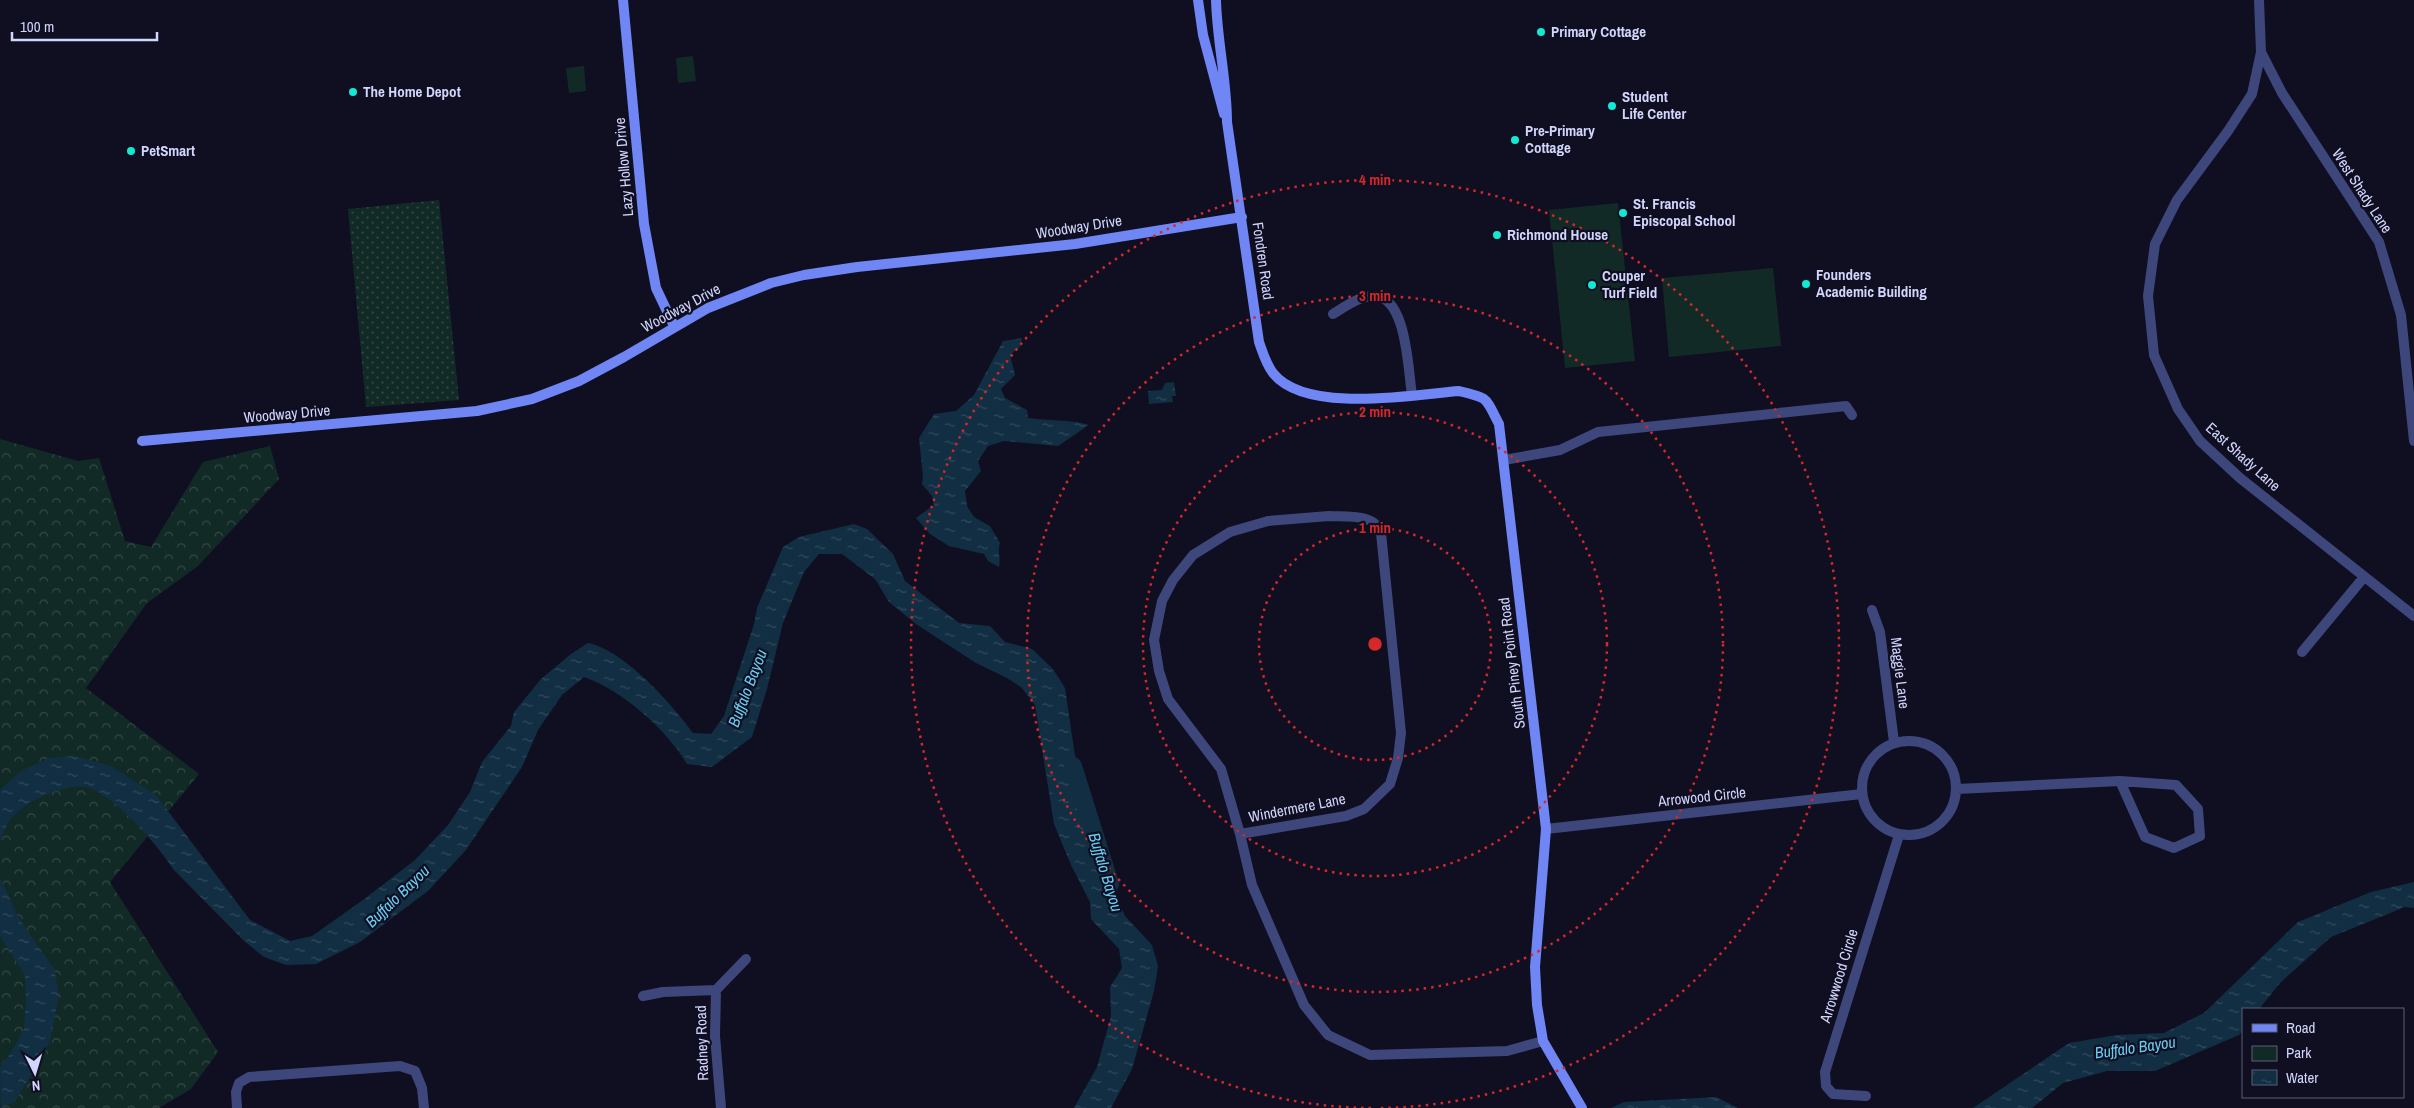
<svg xmlns="http://www.w3.org/2000/svg" width="2414" height="1108" viewBox="0 0 2414 1108" font-family="'Archivo Narrow',sans-serif">
	<style>
		.grass { fill: url(#grass-dots) }
		.forest { fill: url(#forest-crowns) }
		.park { fill: #122a25 }
		.water { fill: url(#water-ripples) }
		.lines { fill: none; stroke-linecap: round; stroke-linejoin: round }
		.river { stroke: #112e42; stroke-width: 18 }
		.street { stroke: #3d477c; stroke-width: 10 }
		.secondary { stroke: #7086f4; stroke-width: 10 }
		.ring { fill: none; stroke: #d62828; stroke-width: 2.5; stroke-dasharray: 2.5 5 }
		.poi-dot { fill: #12e8d4; stroke: #0f0f21; stroke-width: 2 }
		.labels { text-anchor: middle; stroke-width: 4.5; stroke-linejoin: round; paint-order: stroke }
		.poi-label { font-size: 15px; font-weight: bold; fill: #d2d5fc; stroke: #0f0f21; text-anchor: start }
		.street-label { font-size: 15px; fill: #d2d5fc; stroke: #0f0f21 }
		.water-label { font-size: 16px; font-style: italic; fill: #68cef4; stroke: #0f0f21 }
		.centre { fill: #d62828; stroke: #0f0f21; stroke-width: 2.5 }
		.ring-label { font-size: 15px; text-anchor: middle; font-weight: bold; fill: #d62828; stroke: #0f0f21; stroke-width: 4.5; stroke-linejoin: round; paint-order: stroke }
	</style>
	<defs>
		<pattern id="grass-dots" width="8" height="8" patternUnits="userSpaceOnUse" patternTransform="scale(1.25)"><rect width="8" height="8" fill="#122a25"/><path d="M2 2h.1M6 6h.1" fill="none" stroke="#344846" stroke-width="1.8" stroke-linecap="round"/></pattern>
		<pattern id="forest-crowns" width="20" height="18" patternUnits="userSpaceOnUse" patternTransform="scale(1.25)"><rect width="20" height="18" fill="#122a25"/><path d="M2 6a3 3 0 1 1 6 0M12 15a3 3 0 1 1 6 0" fill="none" stroke="#344846"/></pattern>
		<pattern id="water-ripples" width="26" height="14" patternUnits="userSpaceOnUse" patternTransform="scale(1.25)"><rect width="26" height="14" fill="#112e42"/><path d="M2 4q2-2 4 0t4 0M15 11q2-2 4 0t4 0" fill="none" stroke="#334b5e"/></pattern>
	</defs>
	<rect width="100%" height="100%" fill="#0f0f21"/>
	<path class="grass" d="M439,200L459,400L366,407L348,209Z"/>
	<path class="forest" d="M0,439L78,461L99,458L125,541L151,547L203,462L270,446L279,479L198,566L147,603L86,688L199,774L110,882L218,1052L191,1089L159,1108H0Z"/>
	<path class="park" d="M693,56L696,81L678,83L676,58Z
		M584,66L586,91L569,93L566,68Z
		M1618,203L1635,361L1565,368L1549,210Z
		M1773,268L1781,346L1669,357L1662,278Z"/>
	<path class="water" d="M1022,338L1020,347L1010,355L1015,375L1001,389L1005,398L1027,410L1028,418C1049,421 1068,419 1089,425L1058,446L1004,441L988,446L978,461L981,471L965,491L967,506L974,517L990,526L1000,543C997,552 1001,558 999,567L988,561L984,554L949,546L930,534L916,518L934,505L932,496L922,484L923,477L919,438L934,414L956,411L974,395L1003,341Z
		M1174,382L1176,396H1172L1173,402L1149,404L1148,391L1162,390L1165,383Z
		M854,524L867,529L893,554L905,581L959,623L990,626L1005,642L1032,649L1053,669L1065,688L1084,816L1125,916L1152,945L1158,966L1154,991L1132,1069L1111,1108H1074L1097,1067L1111,1016L1110,987L1122,968L1119,949L1091,919L1090,902L1071,865L1054,824L1035,705L1022,688L1007,678L976,663L916,624L889,602L875,579L842,554H819L804,572L783,623L767,689L752,737L712,767L687,764C667,730 622,690 584,677L562,695L538,730L522,767L466,850L428,891L360,942L316,964L286,965L264,957L243,940L173,869C158,845 118,800 92,789C71,779 23,802 10,820C6,826 3,834 0,841V790L21,771L49,758L74,756L111,766L156,795L250,920L290,941L312,936L363,900L415,860L448,825L470,792L482,762L511,726L514,712L541,679L571,654L588,643C624,650 672,704 693,733L711,734L724,716L754,624L757,608L783,547L799,537Z
		M0,878L20,920L54,969L59,994L50,1042L15,1102L1,1108L0,1066L8,1057L24,1029L26,998L25,975L0,936Z
		M2414,882V908L2405,907L2331,937L2280,983L2259,1009H2243V1030L2239,1035L2155,1071H2107L2063,1083L2032,1108H1973L2069,1043L2117,1035L2164,1033L2204,1013L2298,922L2371,892Z
		M1716,1097L1738,1108H1611L1624,1102Z"/>
	<g class="lines">
		<path class="river" d="M1073,766L1110,884"/>
		<path class="street" d="M2259,0L2261,52L2282,93L2379,242L2401,315L2414,441
			M2261,52L2252,94L2228,131L2177,200L2155,244L2148,296L2154,355L2178,409L2200,441L2240,478L2414,616
			M1333,314C1344,307 1358,297 1372,296C1407,293 1408,371 1412,395
			M1504,460L1560,450L1598,432L1846,406L1852,415
			M1329,516C1346,517 1375,513 1381,533L1401,733L1398,758L1390,784L1364,809L1346,816L1240,834L1221,769L1168,699L1159,671L1154,640L1162,601L1173,580L1193,555L1230,532L1268,521Z
			M1872,610L1880,632L1894,742
			M2302,652L2364,577
			M1862 788a47 47 0 1 1 94 0a47 47 0 1 1-94 0Z
			M1957,789L2120,781L2145,837L2174,848L2200,836L2198,809L2176,785L2120,781
			M1546,829L1862,794
			M1240,834L1252,885L1304,1005L1328,1035L1370,1055L1507,1051L1543,1041
			M643,996L663,992L716,990
			M1866,1096L1833,1094L1826,1086L1825,1072L1899,835
			M237,1108L236,1092L239,1083L249,1077L400,1066L415,1071L422,1088L424,1108
			M721,1108L715,1036L716,990L746,959"/>
		<path class="secondary" d="M623,0L644,224L656,288L674,326
			M1198,0L1203,35L1224,114
			M1216,0C1217,41 1227,81 1227,122L1259,342C1263,353 1266,364 1273,373C1305,414 1413,395 1459,391C1489,398 1485,397 1499,424L1546,829L1535,967L1537,1005L1543,1041L1582,1108
			M142,441L477,411L532,399L579,381L624,357L708,308L771,283L804,275L857,267L1075,244L1242,217"/>
	</g>
	<g class="ring">
		<circle cx="1375" cy="644" r="116"/>
		<circle cx="1375" cy="644" r="232"/>
		<circle cx="1375" cy="644" r="348"/>
		<path d="M1371 1108A464 464 0 1 1 1379 1108"/>
	</g>
	<g class="poi-dot">
		<circle cx="1541" cy="32" r="5"/>
		<circle cx="353" cy="92" r="5"/>
		<circle cx="1612" cy="106" r="5"/>
		<circle cx="1515" cy="140" r="5"/>
		<circle cx="131" cy="151" r="5"/>
		<circle cx="1623" cy="213" r="5"/>
		<circle cx="1497" cy="235" r="5"/>
		<circle cx="1806" cy="284" r="5"/>
		<circle cx="1592" cy="285" r="5"/>
	</g>
	<g class="labels">
		<g class="poi-label">
			<text x="1551" y="37">Primary Cottage</text>
			<text x="363" y="97">The Home Depot</text>
			<text x="1622" y="102">Student<tspan x="1622" dy="17">Life Center</tspan></text>
			<text x="1525" y="136">Pre-Primary<tspan x="1525" dy="17">Cottage</tspan></text>
			<text x="141" y="156">PetSmart</text>
			<text x="1633" y="209">St. Francis<tspan x="1633" dy="17">Episcopal School</tspan></text>
			<text x="1507" y="240">Richmond House</text>
			<text x="1816" y="280">Founders<tspan x="1816" dy="17">Academic Building</tspan></text>
			<text x="1602" y="281">Couper<tspan x="1602" dy="17">Turf Field</tspan></text>
		</g>
		<g class="street-label">
			<text transform="translate(624 167) rotate(-95)" y="5">Lazy Hollow Drive</text>
			<text transform="translate(2362 191) rotate(57)" y="5">West Shady Lane</text>
			<text transform="translate(1079 227) rotate(-9)" y="5">Woodway Drive</text>
			<text transform="translate(1263 261) rotate(82)" y="5">Fondren Road</text>
			<text transform="translate(681 308) rotate(-28)" y="5">Woodway Drive</text>
			<text transform="translate(287 414) rotate(-5)" y="5">Woodway Drive</text>
			<text transform="translate(2243 457) rotate(42)" y="5">East Shady Lane</text>
			<text transform="translate(1512 663) rotate(-97)" y="5">South Piney Point Road</text>
			<text transform="translate(1900 673) rotate(83)" y="5">Maggie Lane</text>
			<text transform="translate(1702 797) rotate(-6)" y="5">Arrowood Circle</text>
			<text transform="translate(1297 808) rotate(-11)" y="5">Windermere Lane</text>
			<text transform="translate(1839 976) rotate(-73)" y="5">Arrowwood Circle</text>
			<text transform="translate(702 1043) rotate(-92)" y="5">Radney Road</text>
		</g>
		<g class="water-label">
			<text transform="translate(747 688) rotate(-69)" y="6">Buffalo Bayou</text>
			<text transform="translate(1106 872) rotate(73)" y="6">Buffalo Bayou</text>
			<text transform="translate(397 896) rotate(-44)" y="6">Buffalo Bayou</text>
			<text transform="translate(2135 1047) rotate(-8)" y="6">Buffalo Bayou</text>
		</g>
	</g>
	<circle cx="1375" cy="644" r="8" class="centre"/>
	<g class="ring-label">
		<text x="1375" y="185">4 min</text>
		<text x="1375" y="301">3 min</text>
		<text x="1375" y="417">2 min</text>
		<text x="1375" y="533">1 min</text>
	</g>
	<rect x="2242" y="1008" width="162" height="90" fill="#0f0f21" stroke="#5d5e79"/>
	<rect x="2252" y="1024" width="25" height="8" fill="#7086f4" stroke="#5d5e79"/>
	<text x="2286" y="1033" font-size="15" fill="#d2d5fc">Road</text>
	<rect x="2252" y="1046" width="25" height="15" fill="#122a25" stroke="#5d5e79"/>
	<text x="2286" y="1058" font-size="15" fill="#d2d5fc">Park</text>
	<rect x="2252" y="1070" width="25" height="15" fill="url(#water-ripples)" stroke="#5d5e79"/>
	<text x="2286" y="1083" font-size="15" fill="#d2d5fc">Water</text>
	<g transform="translate(35 1073) rotate(175)" stroke="#0f0f21" stroke-width="4" paint-order="stroke">
	<path d="M0-4L9 19L0 12L-9 19Z" fill="#d2d5fc"/>
	<text y="-8" font-size="14" font-weight="bold" text-anchor="middle" fill="#d2d5fc">N</text>
	</g>
	<path d="M12 32v8h145v-8" fill="none" stroke="#d2d5fc" stroke-width="2.5"/>
	<text x="20" y="32" font-size="15" fill="#d2d5fc" stroke="#0f0f21" stroke-width="4" paint-order="stroke">100 m</text>
</svg>
